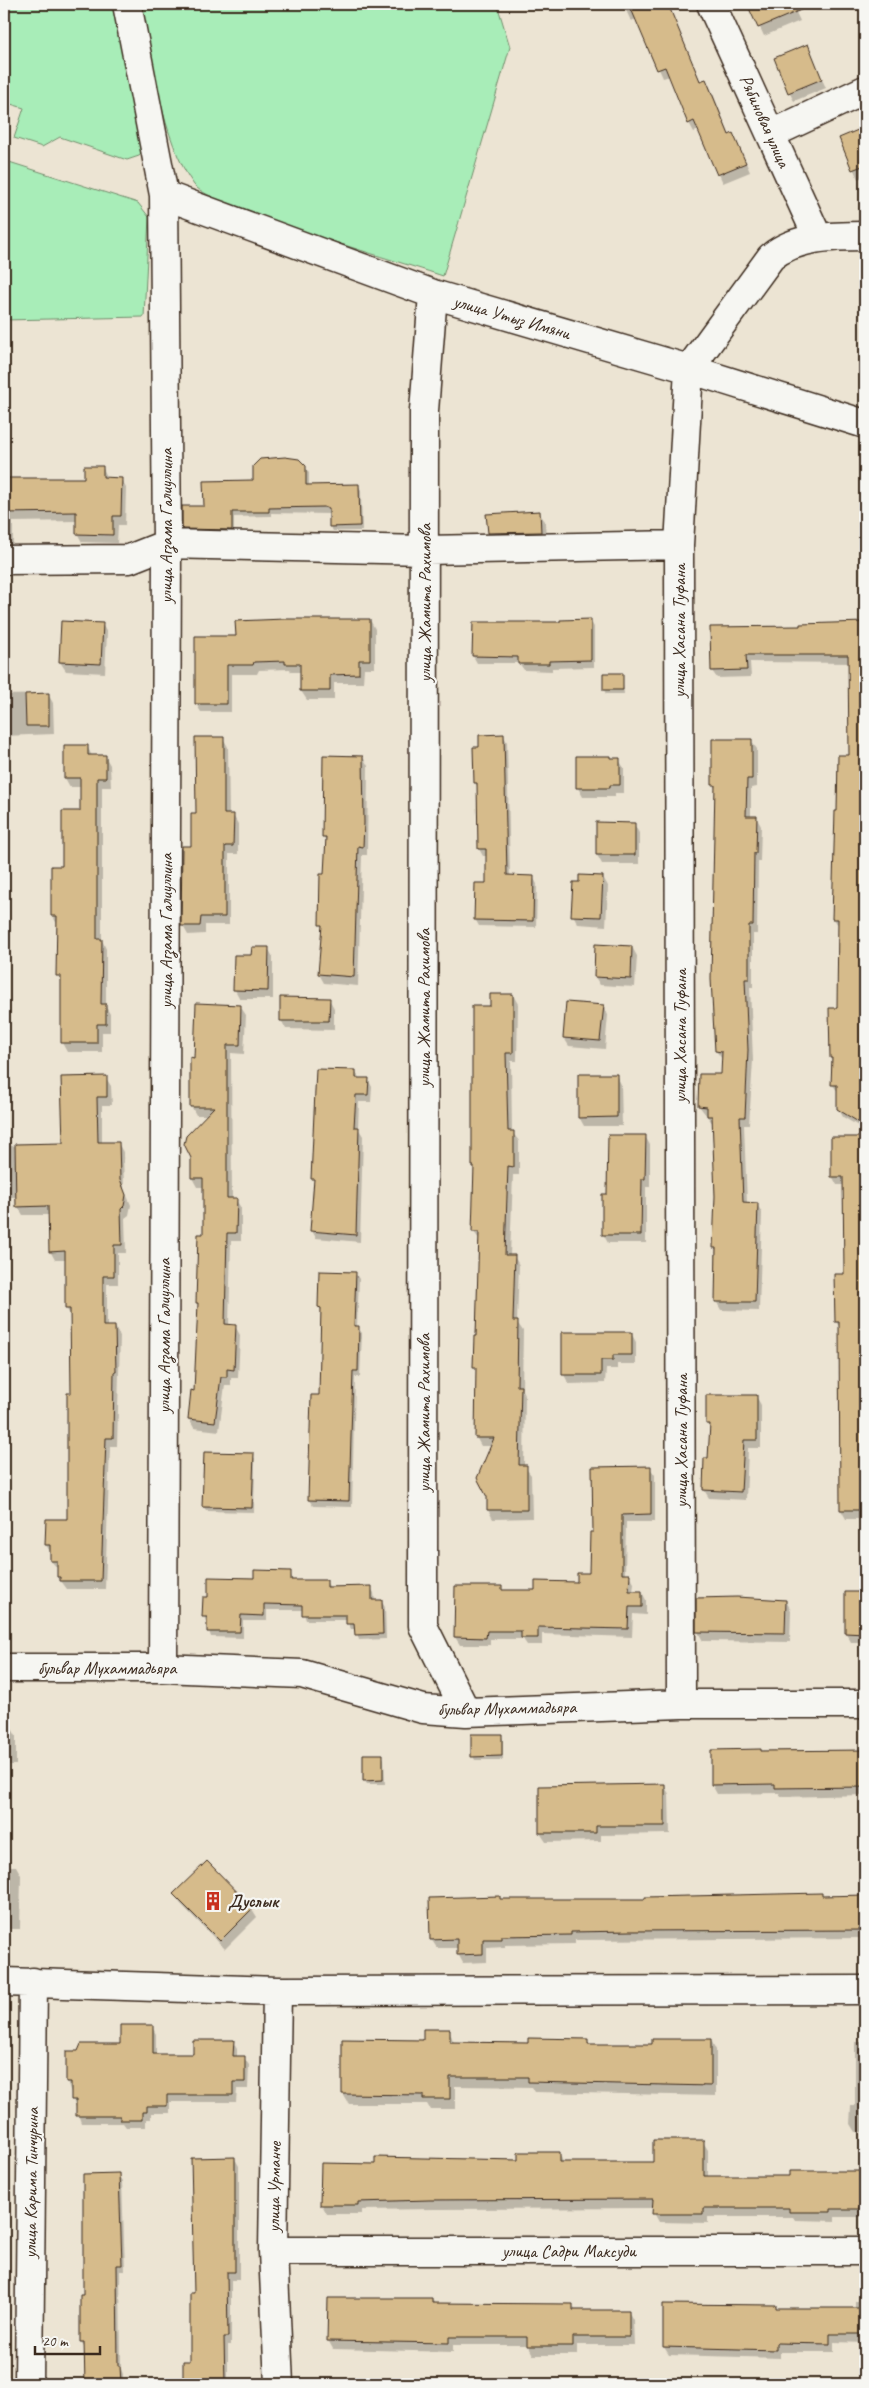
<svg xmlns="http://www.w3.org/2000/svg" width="869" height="2388" viewBox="0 0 869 2388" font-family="Caveat,sans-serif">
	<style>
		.green { fill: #a8edb8; stroke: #728c6b }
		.shadow { fill: #0003 }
		.building { fill: #d6bb8b; stroke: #3b2a1e }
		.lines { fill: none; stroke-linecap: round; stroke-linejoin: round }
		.minor-casing { stroke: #3b2a1e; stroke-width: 31 }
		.minor { stroke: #f6f6f2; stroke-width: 28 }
		.labels { text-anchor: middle; stroke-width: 4.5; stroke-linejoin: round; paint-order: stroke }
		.street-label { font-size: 18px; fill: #3b2a1e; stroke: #f6f6f2 }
		.poi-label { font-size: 18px; font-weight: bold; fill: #3b2a1e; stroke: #f6f6f2; text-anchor: start }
	</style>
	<rect width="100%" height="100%" fill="#ece4d3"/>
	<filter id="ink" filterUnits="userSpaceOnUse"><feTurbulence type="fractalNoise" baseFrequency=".02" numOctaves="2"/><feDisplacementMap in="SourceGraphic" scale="10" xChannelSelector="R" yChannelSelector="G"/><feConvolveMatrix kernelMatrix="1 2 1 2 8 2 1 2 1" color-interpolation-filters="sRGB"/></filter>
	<g filter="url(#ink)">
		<path class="green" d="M4,4H112L145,147L139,156L127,160L60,137L42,147L14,138L24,108L4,102Z
			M140,4H497L510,47L443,276C404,263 210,207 194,185C162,141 152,58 140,4Z
			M6,161L138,203L149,217L144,317L4,320V167Z"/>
		<path class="shadow" d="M623,4H660L670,27L675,24L701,82L706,80L711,89L730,136L733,135L738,144L750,172L723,183L699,130L694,132L689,123L670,76L663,78L637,19L631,21Z
			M749,4H792L800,21L764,36Z
			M807,46L826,88L794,101L789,92Z
			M865,128V176L858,179L840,139Z
			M305,467L309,473V486L358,485L361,490L362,531H333L330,526V514L271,513V516L234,517V535L187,533L184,528L205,507L254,481Z
			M103,468L108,479H121L126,488L125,525H118L117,543L82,542L77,533V521L13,522V548H4V480L85,479Z
			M539,513L545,521L546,541L494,542L489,533Z
			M370,620L375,629V668H364L363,683H334V700H307L301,691L302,672H291L290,669L259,670L257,674H231V712H201L196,704L237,638Z
			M590,620L594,627V667L552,668V671L524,670L519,663H477L473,656L561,623Z
			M62,623L102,624L107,633L105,673L66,671L60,662Z
			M865,624L864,1094L865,1130L843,1117L838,1108V1092L832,1084L830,1009H839V926L833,918L839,756H850L849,663L750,662L751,677L717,678L712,671L801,628V625Z
			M622,674L624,694H606L604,690Z
			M48,694L53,703L54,734L4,736V695Z
			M503,735L507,742L510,877H533L537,884L536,927L479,926L475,919L487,884V856H483L479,849L478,788L475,782L480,749Z
			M223,738L228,747L229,815H233L238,824V854H229V925H205V934L188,935L183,926L197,815Z
			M751,741L757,749V787L751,788V817H756L761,826L760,861H758L757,934H753V987H750L753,1060L749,1125H744L747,1204H757L762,1213L759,1311L721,1310L716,1301L714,1125L699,1106L722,1075L723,1060L716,1051V790L713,785Z
			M65,746H87L92,756H105L110,765L111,787H102V940L106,949V1007L110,1014V1032H102V1052H67L62,1043V983L58,975L57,924L52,915L81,812V787H70L65,778Z
			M363,757L368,766L367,855H362L358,986L324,983L319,974L323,929L320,924L327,842L323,836Z
			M577,757L619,760L624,768V793H615V797H583L578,788Z
			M634,824L639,833V864H602L597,855Z
			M603,877L608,886L606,926L578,924L573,915Z
			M632,947L637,956L635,987L600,985L595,977Z
			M268,948L273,957V999H240L235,990L253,956Z
			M513,995L518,1004L517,1061H511L512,1132L519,1141V1175H513L510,1256H514L519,1265L517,1322L523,1331L522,1390L525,1396L524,1466L531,1475L532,1518L493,1519L488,1510L492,1446H481L476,1437L478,1372L474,1367L480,1240L473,1231L475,1170L473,1166L491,1008Z
			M329,999L334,1008V1030L286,1029L281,1020Z
			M240,1006L246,1015L244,1054L231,1053L232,1200H236L241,1208V1241H231L229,1326H235L240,1335L238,1378H231V1385H225L219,1431L194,1428L189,1419L195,1392L199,1306L197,1303L204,1236V1187H197L192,1178L208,1115H196L191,1106L195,1059Z
			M603,1006L608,1015L605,1049L569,1046L564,1038Z
			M355,1071L360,1079H368L372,1087L371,1102H359L358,1128L363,1136L360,1242L316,1238L312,1231L315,1183L313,1178Z
			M616,1075L621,1084L622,1126H584L579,1117Z
			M106,1078L111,1086L112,1105H102V1144L118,1143L123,1152L124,1189L131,1205L129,1215L125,1218L126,1253H118V1284H107V1328L115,1327L120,1336L117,1446H110L105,1589H67L58,1577V1569L51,1561V1553L46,1545L68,1520L72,1394L71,1316L66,1308L67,1260H55L50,1251V1215H23L18,1207V1197H4V1146L64,1145Z
			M645,1136L650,1145V1187H646V1243H608L603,1234L608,1195Z
			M832,1138H865V1519H846L841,1510V1329L836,1322L845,1275L844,1185H837L832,1176Z
			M355,1273L359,1279L357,1327L362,1333L360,1377H355L352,1507L313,1506L309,1500L321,1396L322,1312L319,1307Z
			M631,1333L636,1342V1364H617V1369H606L605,1383L569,1384L564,1375Z
			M708,1396H756L761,1405V1448H748L746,1500L709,1498L704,1490L711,1430L707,1424Z
			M253,1455L255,1459L254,1512L206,1511L203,1507Z
			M650,1468L655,1475V1522H626L625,1575H629L634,1583L633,1592H642L646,1600V1615L633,1614L632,1637L542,1634V1645H527L523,1639H490V1645H460L455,1637L456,1587L501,1588L503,1591H536L578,1583L591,1574L594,1533Z
			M290,1572L293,1581H326L330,1588H371L374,1593L375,1601H381L385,1607L386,1639L359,1640L356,1629H351L347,1620H306L303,1610H267V1621H243V1638L211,1637L204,1616L209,1598L255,1579Z
			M846,1593H865V1642H851L846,1633Z
			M698,1599L786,1601L791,1610L790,1642L703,1641L698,1632Z
			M4,1727H11L16,1736V1765H4Z
			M501,1735L503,1739V1760H475L473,1756Z
			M865,1750V1795L781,1797L779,1793L717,1794L712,1785V1751Z
			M382,1755L384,1759L385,1784H367L364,1780Z
			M664,1785L669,1794L670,1834L601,1835V1841L546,1842L540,1833Z
			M4,1866H16L21,1875L20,1929H4Z
			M175,1894L252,1909L257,1917L225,1949L180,1903Z
			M499,1897L501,1901L865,1897V1938L575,1940V1944L505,1945V1947L487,1948V1962L463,1963L458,1954V1948H437L431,1939Z
			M152,2027L156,2034V2055H195L233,2042L237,2049V2057L244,2058L249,2065L248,2089H237L236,2102H170V2113H151V2119H146V2127H126L123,2123H81L67,2081Z
			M449,2030L454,2043L530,2044L587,2040L590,2045H653L711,2040L716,2050V2096L535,2092L532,2087L455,2086V2109H430L427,2104H349L343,2094V2041H424Z
			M855,2042H865V2132H855L850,2124L851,2106H855Z
			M703,2142L708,2150V2177H790V2172H865V2217H835V2221L795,2220L793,2217H708V2223L659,2222L654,2213V2208L434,2209L362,2210V2214H327L322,2205L376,2165L519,2162L559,2153L564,2164H654Z
			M235,2159L239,2166V2280H231V2345H228V2384H184V2362H191L195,2294Z
			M118,2175L122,2181L125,2271H120L121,2369L123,2374V2384H86V2348L81,2342V2297H84Z
			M432,2299L435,2304L572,2305L576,2311H628L633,2320L634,2345H577V2355H533L528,2345H453V2352L333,2349L328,2340Z
			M855,2301H865V2343L834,2342V2352H780V2358L669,2355L664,2347L775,2306L777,2309L855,2310Z"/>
		<path class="building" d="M629,4H668L700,81L706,79L729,135L733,133L746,163L717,175L694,121L688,124L665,67L657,70Z
			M747,4H815L758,28Z
			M808,44L822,79L788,93L774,58Z
			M865,127V165L852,170L839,138Z
			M285,457L299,459L306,466V485L359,484L360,526L329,527V509L324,507L269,508V512H232V530L182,529V506H204L203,481L253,480V466L260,459Z
			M84,466H103V477L122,478L121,516H113V535L76,534V512L4,513V478H84Z
			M540,511L541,532L488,533L486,514Z
			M285,619H370V660H359V674L330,675V691H300V664H285V661L254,662L253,665H227V704H195V636H236L235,621Z
			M591,619V660L549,661V664H518V657L472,656L473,622H560V620Z
			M61,621L103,623L101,664L59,662Z
			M865,622V1057H860V1092H865V1126L837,1109V1085H831L832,1058H830L829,1008H837L838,919H832L835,811H837L838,755H849L848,655H746L747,670L711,671L710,627L800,626V624Z
			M603,673H623V690H603Z
			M49,693V726H26L25,694Z
			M504,734L507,875L534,876L533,921L474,920L475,883H486V849H478L477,783H474L473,747H479V735Z
			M195,737H224V814H234L233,846H225V917H201L200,926H181L182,846H191V813H196Z
			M712,739H752V779H747L746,816H757L756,853H754L753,925H749V979H745L748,1050L745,1117H740L743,1202L758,1203L755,1302H715L716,1248H713L715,1196L712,1116H707V1107L698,1106L699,1074H721L722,1052L715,1051L711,979L715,785H712Z
			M64,745H88V755H106V778H97V939H102L101,1004H106V1024H97V1043H61V976H56L57,916H51V866H62V811H80V778H64Z
			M323,755L363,756L364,823L363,847L358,846L354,977L318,974L322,925H319L320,874H324L326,837H322Z
			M576,756H611V758H620V785H610V788H576Z
			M596,822L635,823V855H596Z
			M579,875L603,876L601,917L571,916L573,882H579Z
			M595,944L632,946L631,979L594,977Z
			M252,947H269L268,991L233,990L234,955H251Z
			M490,994H513V1053H506L508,1131H514V1167L508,1166L505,1255H515L513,1321H518L517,1386H521L519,1465H527V1510H487V1497L477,1478L494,1438H475L476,1367H473L474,1336H476L479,1232H472L474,1166H472V1006H490Z
			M280,997L330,998L329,1021H280Z
			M566,1002L604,1005L600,1041L563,1038Z
			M196,1003L241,1005L240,1045H227V1198H237L236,1233H227L225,1324L236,1325L234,1370L227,1369V1377H221L215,1422L188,1419L191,1390L194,1391L198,1303H196L198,1234H203V1178H191V1158L184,1144L186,1136L214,1107H190V1057L194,1058Z
			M316,1069L356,1070V1078H369L368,1095H356L354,1127H359L356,1235L310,1231L314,1179H311Z
			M578,1074H617V1117L578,1118Z
			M107,1076V1097H97L98,1142H119L120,1179L126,1195L124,1206L121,1209L122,1245H114V1276H103V1326H115L116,1372H114L113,1438H106L101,1581H60V1577H57V1561H50V1545H45L46,1519H67V1393H71L70,1309H65V1251L49,1252L48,1206L16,1207L15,1144L63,1143L61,1077Z
			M608,1135H646L645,1179H642L641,1235H602V1194H607Z
			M831,1137H865V1510H840L839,1322H835L834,1274H844L843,1177H831Z
			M319,1271L356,1272L354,1326H359L358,1371H353L349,1501L308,1500L311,1395H319L321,1308L318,1307Z
			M562,1332H632V1355H613V1360H601V1375H562Z
			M706,1395H757V1440H744L741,1492L703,1490L704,1458H708L710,1424H706Z
			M204,1452L254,1453L252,1508L202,1507Z
			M651,1466V1514L622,1515V1574H630L629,1591H642V1607H629L628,1629L538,1627V1638H521V1631H487L486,1638L454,1637L455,1586H502V1590H535V1581L577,1582V1573H589L590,1532H593L592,1467Z
			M254,1570L291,1571V1580H327V1587L372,1586V1600H382L383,1634L355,1635L354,1624H346V1615H302V1605L264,1604V1616L241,1615L240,1632H207V1617H202L203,1597H208V1577L254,1578Z
			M845,1592H865V1634L845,1633Z
			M737,1597L786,1600L785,1633L696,1632V1598Z
			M471,1734H502V1756L471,1757Z
			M761,1749V1751L865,1750V1787L775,1788V1784L711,1785V1750Z
			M363,1754H383V1780L363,1781Z
			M665,1784V1826H596V1833H539V1786Z
			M207,1861L253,1908L220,1941L173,1894Z
			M822,1893V1896L865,1895V1930L630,1931L571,1932V1935L501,1936V1939H483V1954L457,1955V1939L430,1940L429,1898L500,1896V1899H645V1897Z
			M120,2025H153V2054H193V2040H234L233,2056H245V2082H233V2095H167V2106H147V2112H142V2120H120V2116H76V2100H71V2082H66V2051H78L81,2044H120Z
			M423,2029H450V2042L528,2043V2038L588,2039V2044H652V2039H711V2086L528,2082V2077H450V2099H423V2095L342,2094V2039L423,2040Z
			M653,2140H704V2176H789V2171H865V2209H831V2212H789V2208H703V2214H652L653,2199L429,2200L358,2202V2205H320L321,2163L375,2164V2157L518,2160V2152H560V2162H653Z
			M235,2157V2272H227L228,2337H224L225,2384H183V2361H190V2293H194L191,2158Z
			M119,2173L122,2265H117L118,2366H120L121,2384H85L84,2342H80V2295H83V2174Z
			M328,2298H432V2303L573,2304V2310H629V2337H573V2346H527V2337H449V2343L327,2341Z
			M663,2304L776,2305V2308H865V2334H830V2344L776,2343V2350L663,2347Z"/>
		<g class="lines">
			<g class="minor-casing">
				<path id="minor" d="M127,4L164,195L167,544L163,1668
					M711,4L818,238
					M771,134L865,90
					M164,195L433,294L689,369L865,424
					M433,294L424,411L423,1626L466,1712
					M4,560L129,559L167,544L425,550L679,545
					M4,1668H163L302,1674L423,1709L466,1712L681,1704H865
					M681,1704L679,545L689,369L771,257C796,236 834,236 865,236
					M4,1982L277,1991L865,1990
					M277,1991L273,2251L279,2384
					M273,2251H865
					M29,2384L33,1982"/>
			</g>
			<use href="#minor" class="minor"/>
		</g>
	</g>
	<defs>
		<g id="building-bare" transform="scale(1.5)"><path d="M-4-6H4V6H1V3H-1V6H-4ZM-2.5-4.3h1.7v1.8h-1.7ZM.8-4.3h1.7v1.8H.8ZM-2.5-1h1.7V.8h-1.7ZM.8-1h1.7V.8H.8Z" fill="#c8321e" stroke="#f6f6f2" stroke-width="2.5" paint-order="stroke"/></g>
	</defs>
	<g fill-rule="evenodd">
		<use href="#building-bare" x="213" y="1901"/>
	</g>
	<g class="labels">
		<g class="street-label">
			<text transform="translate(765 121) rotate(66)" y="6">Рябиновая улица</text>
			<text transform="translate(512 317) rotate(16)" y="6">улица Утыз Имяни</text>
			<text transform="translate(166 526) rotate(-90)" y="6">улица Агзама Галиуллина</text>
			<text transform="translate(425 603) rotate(-90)" y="6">улица Жамита Рахимова</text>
			<text transform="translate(679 631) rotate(-90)" y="6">улица Хасана Туфана</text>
			<text transform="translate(166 931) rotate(-90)" y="6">улица Агзама Галиуллина</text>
			<text transform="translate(424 1008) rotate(-90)" y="6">улица Жамита Рахимова</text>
			<text transform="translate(680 1036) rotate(-90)" y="6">улица Хасана Туфана</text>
			<text transform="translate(164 1336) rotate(-90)" y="6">улица Агзама Галиуллина</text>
			<text transform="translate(424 1413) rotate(-90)" y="6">улица Жамита Рахимова</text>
			<text transform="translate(681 1441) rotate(-90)" y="6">улица Хасана Туфана</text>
			<text x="107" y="1674">бульвар Мухаммадьяра</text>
			<text transform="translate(507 1708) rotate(-1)" y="6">бульвар Мухаммадьяра</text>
			<text transform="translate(31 2183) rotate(-89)" y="6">улица Карима Тинчурина</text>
			<text transform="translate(274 2187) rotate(-89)" y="6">улица Урманче</text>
			<text x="569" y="2257">улица Садри Максуди</text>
		</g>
		<g class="poi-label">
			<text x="228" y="1907">Дуслык</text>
		</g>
	</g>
	<rect width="869" height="2388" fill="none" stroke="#f6f6f2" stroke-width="20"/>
	<rect x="10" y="10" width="849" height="2368" fill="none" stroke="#3b2a1e" stroke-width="2" filter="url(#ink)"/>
	<path d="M35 2346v8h65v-8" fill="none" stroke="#3b2a1e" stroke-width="2.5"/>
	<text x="42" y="2346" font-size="15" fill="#3b2a1e" stroke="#f6f6f2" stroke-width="4" paint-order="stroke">20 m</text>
</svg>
